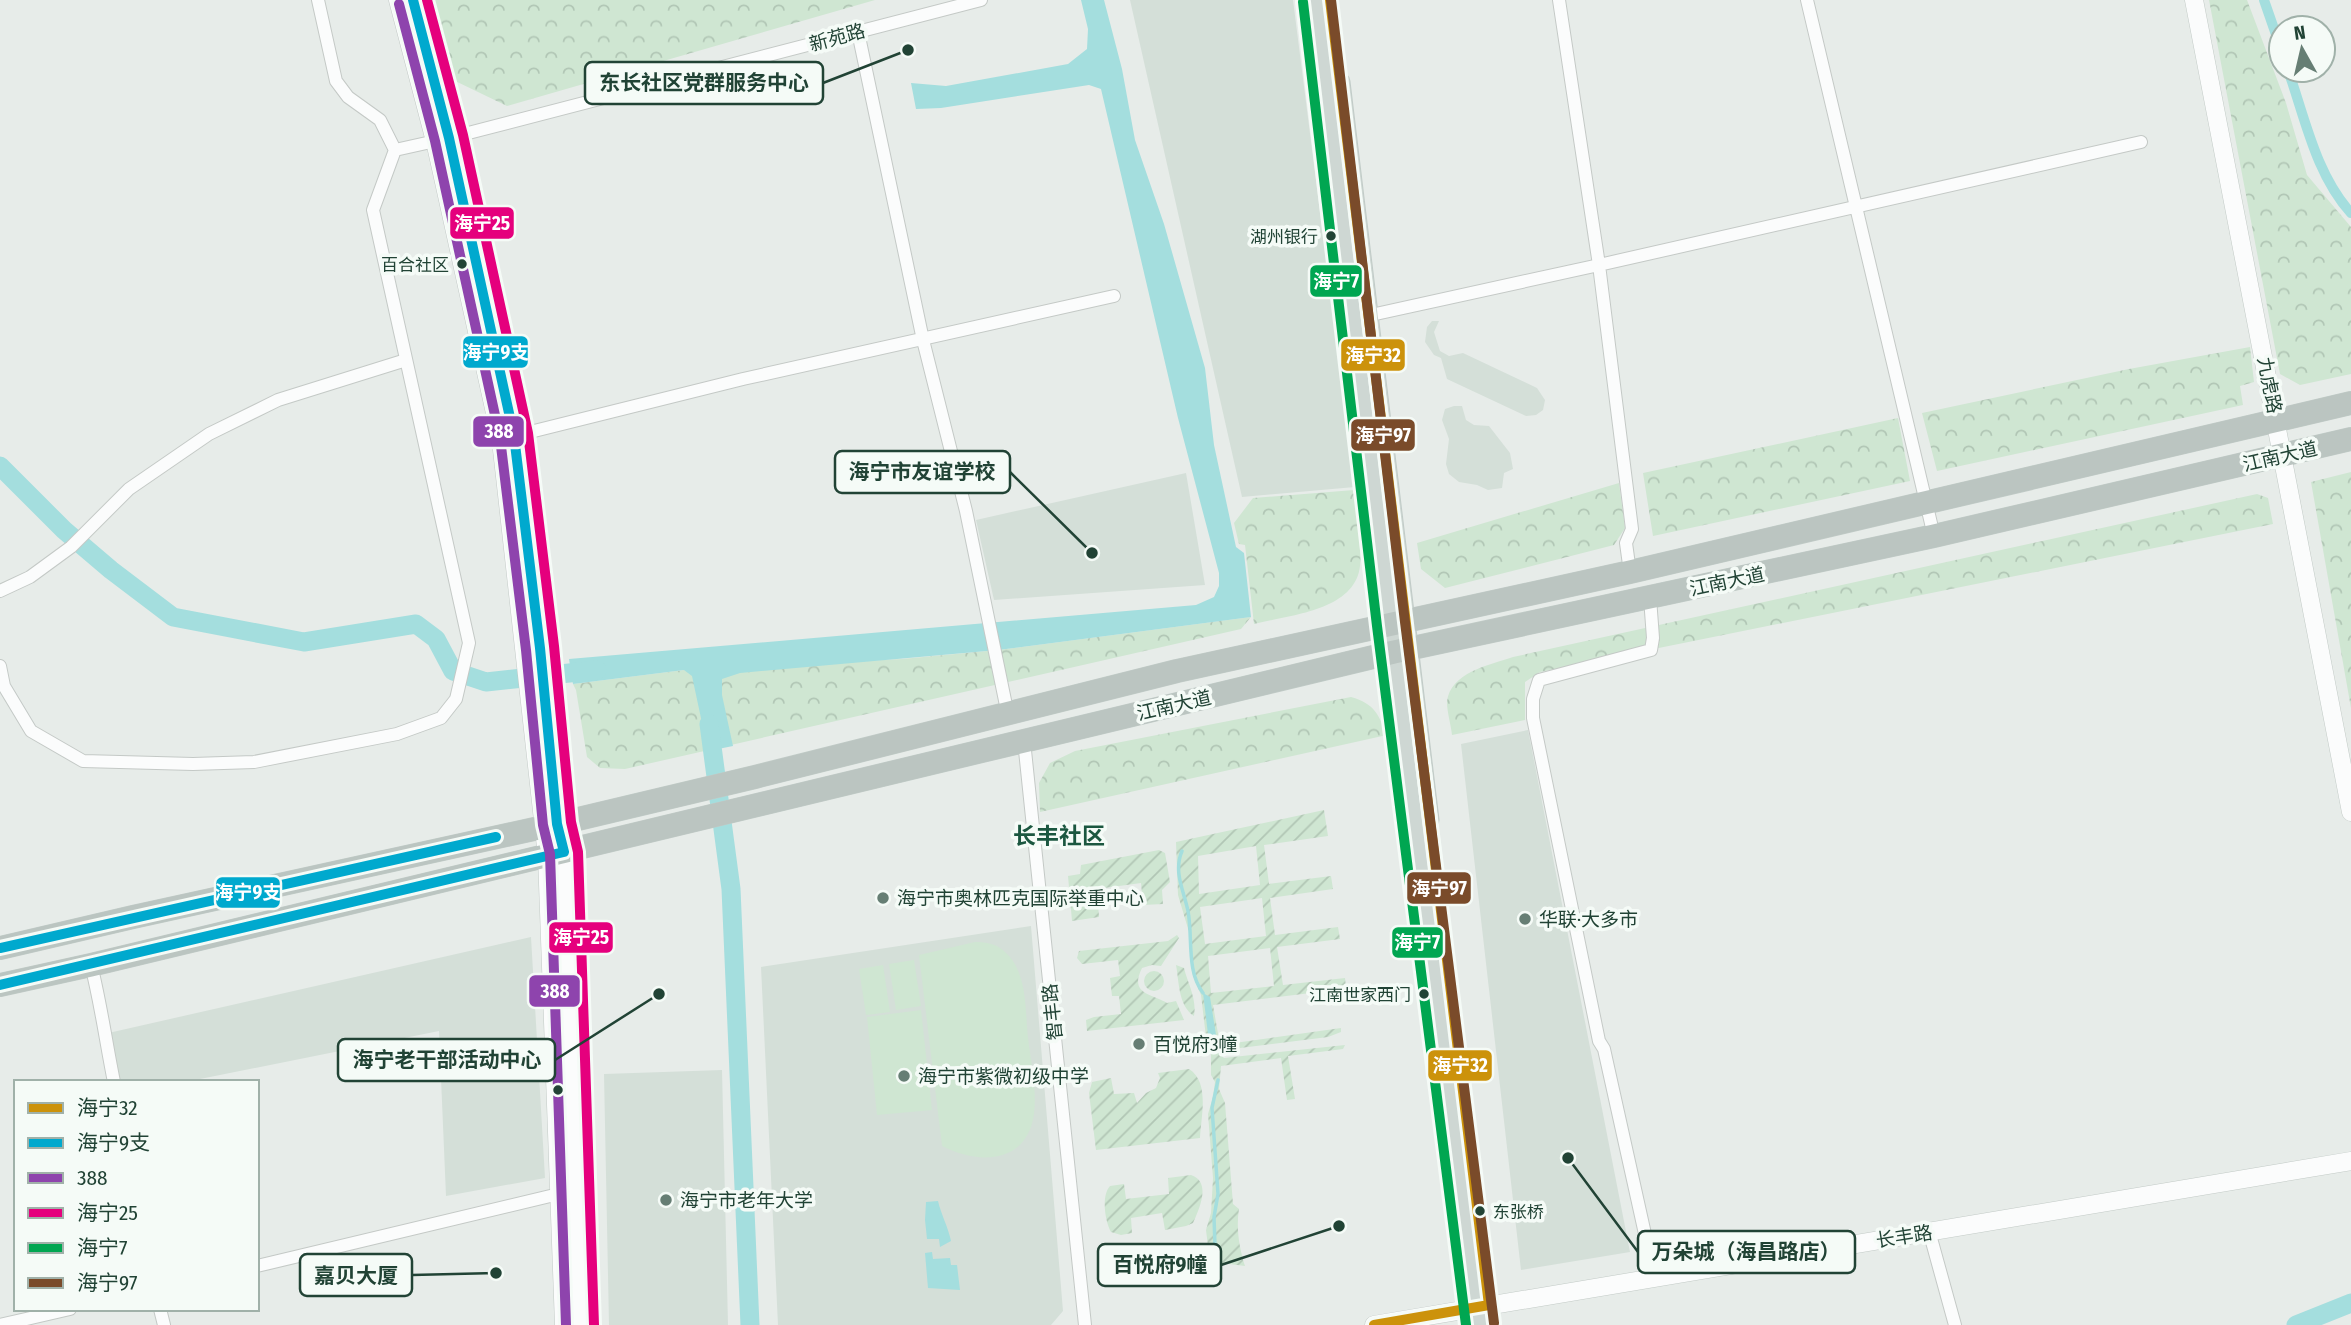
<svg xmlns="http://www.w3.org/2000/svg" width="2351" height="1325" viewBox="0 0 2351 1325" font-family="'Fira Sans Condensed','Noto Sans SC',sans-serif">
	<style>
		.built { fill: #d4dfd8 }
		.park { fill: url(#park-crowns) }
		.garden { fill: url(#garden-furrows); fill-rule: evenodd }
		.pitch { fill: #cfe6d2 }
		.water { fill: #a4dede }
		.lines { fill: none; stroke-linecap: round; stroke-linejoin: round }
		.stream { stroke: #a4dede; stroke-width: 3.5 }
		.canal { stroke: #a4dede; stroke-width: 10 }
		.river { stroke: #a4dede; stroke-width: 19 }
		.street-casing { stroke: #c4c9c6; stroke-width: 14 }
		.secondary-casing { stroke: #c2cac6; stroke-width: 19 }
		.primary-casing { stroke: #c1cbc7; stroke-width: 21 }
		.highway-casing { stroke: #c1cbc7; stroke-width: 24 }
		.street { stroke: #fbfcfc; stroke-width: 12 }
		.secondary { stroke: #fbfcfc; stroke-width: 18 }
		.primary { stroke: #ced7d3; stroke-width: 19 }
		.highway { stroke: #bbc5c1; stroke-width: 23 }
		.bus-1-casing { stroke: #f5fbf7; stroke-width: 16 }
		.bus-2-casing { stroke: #f5fbf7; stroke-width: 16 }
		.bus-3-casing { stroke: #f5fbf7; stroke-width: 16 }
		.bus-4-casing { stroke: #f5fbf7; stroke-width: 16 }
		.bus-5-casing { stroke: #f5fbf7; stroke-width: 16 }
		.bus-6-casing { stroke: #f5fbf7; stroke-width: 16 }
		.bus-1 { stroke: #cc920b; stroke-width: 10 }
		.bus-2 { stroke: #00a9ce; stroke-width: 10 }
		.bus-3 { stroke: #8e44ad; stroke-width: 10 }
		.bus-4 { stroke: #e5007d; stroke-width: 10 }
		.bus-5 { stroke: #00a651; stroke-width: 10 }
		.bus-6 { stroke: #7a4b2a; stroke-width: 10 }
		.bus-dot { fill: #214335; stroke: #f5fbf7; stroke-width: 2.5 }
		.poi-dot { fill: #667e74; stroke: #f5fbf7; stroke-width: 2.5 }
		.labels { text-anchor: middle; stroke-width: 7; stroke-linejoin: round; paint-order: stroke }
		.bus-label { font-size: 17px; fill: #214335; stroke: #f5fbf7; text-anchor: end }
		.street-label { font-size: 19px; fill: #214335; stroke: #f5fbf7 }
		.poi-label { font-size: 19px; fill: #214335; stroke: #f5fbf7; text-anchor: start }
		.quarter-label { font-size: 23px; font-weight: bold; fill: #1b5740; stroke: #f5fbf7 }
		.leader { fill: none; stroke: #214335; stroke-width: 2.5 }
		.callout-dot { fill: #214335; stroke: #f5fbf7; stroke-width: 2.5 }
		.callout { fill: #f5fbf7; stroke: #214335; stroke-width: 2.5 }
		.callout-label { font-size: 21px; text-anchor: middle; font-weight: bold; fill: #214335 }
		.line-badge { stroke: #f5fbf7; stroke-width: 2.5 }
		.badge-label { font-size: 19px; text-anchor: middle; font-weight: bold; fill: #fff }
	</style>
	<defs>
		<pattern id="park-crowns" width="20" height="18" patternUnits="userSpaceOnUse" patternTransform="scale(1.75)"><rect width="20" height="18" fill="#cfe6d2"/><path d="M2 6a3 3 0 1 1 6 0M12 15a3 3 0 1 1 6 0" fill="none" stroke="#b1c6b5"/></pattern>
		<pattern id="garden-furrows" width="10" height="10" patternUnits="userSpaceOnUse" patternTransform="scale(1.75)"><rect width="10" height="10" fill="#cfe6d2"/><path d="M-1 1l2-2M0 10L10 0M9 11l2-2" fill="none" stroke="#b1c6b5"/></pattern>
	</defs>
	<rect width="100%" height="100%" fill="#e7ece9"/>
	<path class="built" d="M1130,0H1293L1355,487L1242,497Z
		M1432,321H1439L1434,332L1440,351L1449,356L1463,353L1537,388L1545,400L1543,410L1536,415L1526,416L1447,379L1441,358L1434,355L1425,342L1427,327Z
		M1454,406H1462L1466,420L1474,425L1489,426L1510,453L1513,469L1504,473L1502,488L1488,490L1477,485L1459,482L1449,474L1446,464L1449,439L1442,420L1445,409Z
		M1186,473L1205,585L994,600L976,520Z
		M1528,730L1630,1252L1521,1270L1461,744Z
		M1031,926L1063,1311L1051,1325H778L761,967Z
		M531,937L545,1178L446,1196L439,1031L185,1082H114L104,1034Z
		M722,1070L728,1325H609L604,1074Z"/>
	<path class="park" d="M432,0H875L507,106L449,78Z
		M2209,0H2247L2286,103L2307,175L2351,227V374L2300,385L2280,374Z
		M2250,347L2254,382L2240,386L2243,405L1937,471L1922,413L2129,369Z
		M1898,418L1910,481L1653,536L1643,473Z
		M2351,472V708L2311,482Z
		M1619,483L1625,528L1614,545L1445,588L1421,569L1417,543Z
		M1354,490C1355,510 1362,548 1360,566C1355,611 1289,615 1254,624L1245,545L1239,544L1234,523L1253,498Z
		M2257,494L2268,498L2273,524L1540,672L1525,682V720L1452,735C1451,725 1447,712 1447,702C1450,672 1490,665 1513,657Z
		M1251,617L1241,629L625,769L600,768L587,757L576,690L573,684L684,670L902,659L998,650Z
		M1351,697C1375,704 1378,714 1387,735L1040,812L1039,783L1050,763L1075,751Z"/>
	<path class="garden" d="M1324,810L1328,836L1264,845L1269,884L1331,876L1333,889L1270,898L1275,935L1338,927L1340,939L1277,947L1283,985L1345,978L1346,987L1335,988V990L1213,1005L1220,1045L1341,1028V1032L1328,1037L1224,1050L1214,1045L1206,1037L1201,995L1192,973L1189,932L1178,895L1176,842ZM1256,846L1260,885L1199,894L1198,856ZM1262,898L1266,936L1205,944L1200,907ZM1270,948L1274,986L1211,993L1208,956Z
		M1159,850L1165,853L1170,882L1162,890L1163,904L1143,905L1141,883L1097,889L1099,917L1072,921L1068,876L1080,874L1081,865Z
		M1177,935L1179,938L1161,966L1152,965L1142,968C1129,994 1151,994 1167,1003L1176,1001L1184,1020L1087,1031L1086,1020L1094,1017L1121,1014L1119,996H1112L1110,978L1120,976L1118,960L1082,964L1077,958L1079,951L1168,941Z
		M1176,965L1184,968C1188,984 1197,999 1194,1016C1178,1006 1179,980 1176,965Z
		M1144 981a10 10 0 1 1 20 0a10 10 0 1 1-20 0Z
		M1345,1045L1343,1049L1288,1056L1295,1099L1287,1100L1281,1058L1221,1066L1219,1089L1225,1103L1233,1204L1239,1209C1236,1227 1239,1248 1245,1266L1222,1263L1214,1259L1208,1246L1206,1230L1211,1213L1213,1178L1208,1114L1213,1097L1215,1082L1211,1075V1053H1219L1224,1058Z
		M1189,1069C1210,1082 1201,1117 1200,1138L1096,1150L1089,1093L1092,1082L1111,1078L1114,1094L1134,1093L1137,1103L1146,1093L1156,1088L1160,1078L1158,1073Z
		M1191,1175C1212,1182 1199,1209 1193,1223L1186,1226L1165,1230L1162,1213L1131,1218L1132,1233L1121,1235L1111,1232C1105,1221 1101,1196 1110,1186L1124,1184L1126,1199L1169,1194L1168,1178Z"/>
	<path class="pitch" d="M975,942C986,942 997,944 1005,952C1028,972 1025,1011 1028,1038C1031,1063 1037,1089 1034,1114C1027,1164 979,1165 942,1146L919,955Z
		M914,960L921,1006L896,1010L889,964Z
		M883,965L890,1012L866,1015L859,969Z
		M921,1010L932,1110L877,1115L867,1017Z"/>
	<path class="water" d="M1081,0H1104L1122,69L1135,140L1164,224L1205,368L1214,445L1236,547L1244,553L1251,617L998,650L740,673L722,679V695L733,746L708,751L692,676L684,670L573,684L569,659L1196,605L1214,597L1219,586V573L1178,418L1101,89L1089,85L941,108L916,109L911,83L946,86L1068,64L1087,49L1088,29Z
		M1203,993L1210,997L1216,1035L1215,1042L1208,1034Z
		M938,1201C941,1214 948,1227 951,1241L940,1247L939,1239H927L925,1220L926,1202Z
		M932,1252L933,1259L950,1258L951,1265H957L960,1290L928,1288L925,1253Z"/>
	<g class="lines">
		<path class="stream" d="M1182,851C1173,872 1184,891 1188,911C1193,937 1186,971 1203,993
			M1215,1246L1214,1217L1218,1194L1212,1108L1218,1080"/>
		<path class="canal" d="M2264,0L2281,49
			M2288,70C2305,118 2316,175 2351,213"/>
		<path class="river" d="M0,466L64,530L111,570L173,617L304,642L416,624L436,639L453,671L486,682L597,670
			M709,724L731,889L750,1325
			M2296,1325L2351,1303"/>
		<g class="street-casing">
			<path id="street" d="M318,0L336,81L348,97L380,120L395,150
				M1559,0L1599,265L1632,529L1626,543L1630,572
				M1807,0L1934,536
				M858,32L923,340L966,511L1008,715
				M1362,317L1599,265L2141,142
				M514,436L743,379L1114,296
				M0,591L30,577L71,547L129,489L209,434L278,400L406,360
				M1650,598L1653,638L1651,650L1539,680L1533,699V718L1599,1041L1604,1049L1651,1261
				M0,666L4,686L31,731L83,761L193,764L254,762L397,734L441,718L456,699L469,643L373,210L395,150L449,138L981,0
				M1024,741L1085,1325
				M91,965C101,1004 106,1043 114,1082
				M1929,1231L1955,1325
				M257,1266L567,1192
				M160,1309L164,1325
				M0,1325L70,1309"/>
		</g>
		<g class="secondary-casing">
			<path id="secondary" d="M398,0L435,141L501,440L547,856L564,1325
				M413,0L449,138L514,436L540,648L557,824L564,852L580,1325
				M2194,0L2351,812
				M1374,1325L2351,1161"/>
		</g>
		<g class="primary-casing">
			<path id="primary" d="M1317,0L1391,624L1480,1325
				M1340,82L1429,820"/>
		</g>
		<g class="highway-casing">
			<path id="highway" d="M0,948L133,917L557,824L755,777L1177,671L1630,572L2351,403
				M0,985L91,965L1394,652L1934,536L2351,439"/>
		</g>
		<use href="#street" class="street"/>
		<use href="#secondary" class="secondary"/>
		<use href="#primary" class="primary"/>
		<use href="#highway" class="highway"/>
		<g class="bus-1-casing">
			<path id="bus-1" d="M1330,0L1489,1305L1374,1325"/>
		</g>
		<g class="bus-2-casing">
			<path id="bus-2" d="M0,948L496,837
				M0,985L564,852L557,824L540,648L514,436L449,138L413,0"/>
		</g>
		<g class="bus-3-casing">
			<path id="bus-3" d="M399,4L435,141L500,438L526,650L543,825L550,854L566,1325"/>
		</g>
		<g class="bus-4-casing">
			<path id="bus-4" d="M427,0L463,135L528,433L554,646L571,822L578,852L594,1325"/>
		</g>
		<g class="bus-5-casing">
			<path id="bus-5" d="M1303,2L1377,626L1466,1325"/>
		</g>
		<g class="bus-6-casing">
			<path id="bus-6" d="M1331,0L1405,622L1494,1323"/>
		</g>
		<use href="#bus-1" class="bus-1"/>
		<use href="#bus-2" class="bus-2"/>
		<use href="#bus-3" class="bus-3"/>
		<use href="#bus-4" class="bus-4"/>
		<use href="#bus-5" class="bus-5"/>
		<use href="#bus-6" class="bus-6"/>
	</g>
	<g class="bus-dot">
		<circle cx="1331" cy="236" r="6"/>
		<circle cx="462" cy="264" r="6"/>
		<circle cx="1424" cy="994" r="6"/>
		<circle cx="558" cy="1090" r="6"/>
		<circle cx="1480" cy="1211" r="6"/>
	</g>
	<g class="poi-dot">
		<circle cx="883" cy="898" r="7"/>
		<circle cx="1525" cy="919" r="7"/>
		<circle cx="1139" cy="1044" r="7"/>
		<circle cx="904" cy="1076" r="7"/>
		<circle cx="666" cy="1200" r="7"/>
	</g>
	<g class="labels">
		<g class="bus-label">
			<text x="1318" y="243">湖州银行</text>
			<text x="449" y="271">百合社区</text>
			<text x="1411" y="1001">江南世家西门</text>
			<text x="1493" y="1218" text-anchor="start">东张桥</text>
		</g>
		<g class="street-label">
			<text transform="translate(837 37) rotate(-15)" y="7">新苑路</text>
			<text transform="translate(2270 385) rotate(79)" y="7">九虎路</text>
			<text transform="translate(2280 456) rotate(-13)" y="7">江南大道</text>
			<text transform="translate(1727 581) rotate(-12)" y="7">江南大道</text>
			<text transform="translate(1174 705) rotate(-13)" y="7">江南大道</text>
			<text transform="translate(1052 1012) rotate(-96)" y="7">智丰路</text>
			<text transform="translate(1904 1236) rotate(-9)" y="7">长丰路</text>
		</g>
		<g class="poi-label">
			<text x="897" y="905">海宁市奥林匹克国际举重中心</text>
			<text x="1539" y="926">华联·大多市</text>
			<text x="1153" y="1051">百悦府3幢</text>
			<text x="918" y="1083">海宁市紫微初级中学</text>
			<text x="680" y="1207">海宁市老年大学</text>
		</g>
		<g class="quarter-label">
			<text x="1059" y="844">长丰社区</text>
		</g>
	</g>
	<path class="leader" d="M908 50L823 83M1092 553L1010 472M659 994L555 1060M1568 1158L1638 1252M1339 1226L1221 1265M496 1273L412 1275"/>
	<g class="callout-dot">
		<circle cx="908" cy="50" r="7"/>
		<circle cx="1092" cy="553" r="7"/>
		<circle cx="659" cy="994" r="7"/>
		<circle cx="1568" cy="1158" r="7"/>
		<circle cx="1339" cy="1226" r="7"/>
		<circle cx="496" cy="1273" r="7"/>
	</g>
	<g class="callout">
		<rect x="585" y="62" width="238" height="42" rx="7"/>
		<rect x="835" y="451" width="175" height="42" rx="7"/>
		<rect x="338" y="1039" width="217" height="42" rx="7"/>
		<rect x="1638" y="1231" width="217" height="42" rx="7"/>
		<rect x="1098" y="1244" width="123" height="42" rx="7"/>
		<rect x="300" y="1254" width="112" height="42" rx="7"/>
	</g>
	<g class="callout-label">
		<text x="704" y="90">东长社区党群服务中心</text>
		<text x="922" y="479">海宁市友谊学校</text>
		<text x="447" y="1067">海宁老干部活动中心</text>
		<text x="1746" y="1259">万朵城（海昌路店）</text>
		<text x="1160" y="1272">百悦府9幢</text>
		<text x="356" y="1283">嘉贝大厦</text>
	</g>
	<g class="line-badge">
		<rect x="449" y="206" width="66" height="34" rx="7" fill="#e5007d"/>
		<rect x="1309" y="264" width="54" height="34" rx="7" fill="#00a651"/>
		<rect x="462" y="335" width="67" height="34" rx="7" fill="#00a9ce"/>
		<rect x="1340" y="338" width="66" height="34" rx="7" fill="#cc920b"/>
		<rect x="472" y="415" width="53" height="33" rx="7" fill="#8e44ad"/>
		<rect x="1350" y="418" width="66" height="34" rx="7" fill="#7a4b2a"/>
		<rect x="1406" y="871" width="66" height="34" rx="7" fill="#7a4b2a"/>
		<rect x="215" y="876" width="66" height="33" rx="7" fill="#00a9ce"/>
		<rect x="548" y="921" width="66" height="33" rx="7" fill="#e5007d"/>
		<rect x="1391" y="926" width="53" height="33" rx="7" fill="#00a651"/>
		<rect x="528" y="974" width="53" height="34" rx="7" fill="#8e44ad"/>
		<rect x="1427" y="1049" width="66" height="33" rx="7" fill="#cc920b"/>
	</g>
	<g class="badge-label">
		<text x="482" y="230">海宁25</text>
		<text x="1336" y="288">海宁7</text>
		<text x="496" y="359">海宁9支</text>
		<text x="1373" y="362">海宁32</text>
		<text x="499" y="438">388</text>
		<text x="1383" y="442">海宁97</text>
		<text x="1439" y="895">海宁97</text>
		<text x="248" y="899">海宁9支</text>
		<text x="581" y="944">海宁25</text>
		<text x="1417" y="949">海宁7</text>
		<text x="555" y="998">388</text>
		<text x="1460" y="1072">海宁32</text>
	</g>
	<rect x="14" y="1080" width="245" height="231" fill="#f5fbf7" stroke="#a0b1a9" stroke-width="2"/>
	<rect x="28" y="1103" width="35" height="10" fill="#cc920b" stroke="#a0b1a9" stroke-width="2"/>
	<text x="77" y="1115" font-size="21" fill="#214335">海宁32</text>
	<rect x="28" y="1138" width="35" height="10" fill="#00a9ce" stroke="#a0b1a9" stroke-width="2"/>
	<text x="77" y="1150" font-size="21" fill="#214335">海宁9支</text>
	<rect x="28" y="1173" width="35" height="10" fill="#8e44ad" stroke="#a0b1a9" stroke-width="2"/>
	<text x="77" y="1185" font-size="21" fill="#214335">388</text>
	<rect x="28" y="1208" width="35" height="10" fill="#e5007d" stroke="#a0b1a9" stroke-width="2"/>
	<text x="77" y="1220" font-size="21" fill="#214335">海宁25</text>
	<rect x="28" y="1243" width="35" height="10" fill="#00a651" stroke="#a0b1a9" stroke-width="2"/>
	<text x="77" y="1255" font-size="21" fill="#214335">海宁7</text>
	<rect x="28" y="1278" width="35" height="10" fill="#7a4b2a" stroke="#a0b1a9" stroke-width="2"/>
	<text x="77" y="1290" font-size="21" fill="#214335">海宁97</text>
	<g transform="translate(2302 49) rotate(352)"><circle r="33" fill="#f5fbf7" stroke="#a0b1a9" stroke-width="2"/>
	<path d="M0-5L12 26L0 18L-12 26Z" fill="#667e74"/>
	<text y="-10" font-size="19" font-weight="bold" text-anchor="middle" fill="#214335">N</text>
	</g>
</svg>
